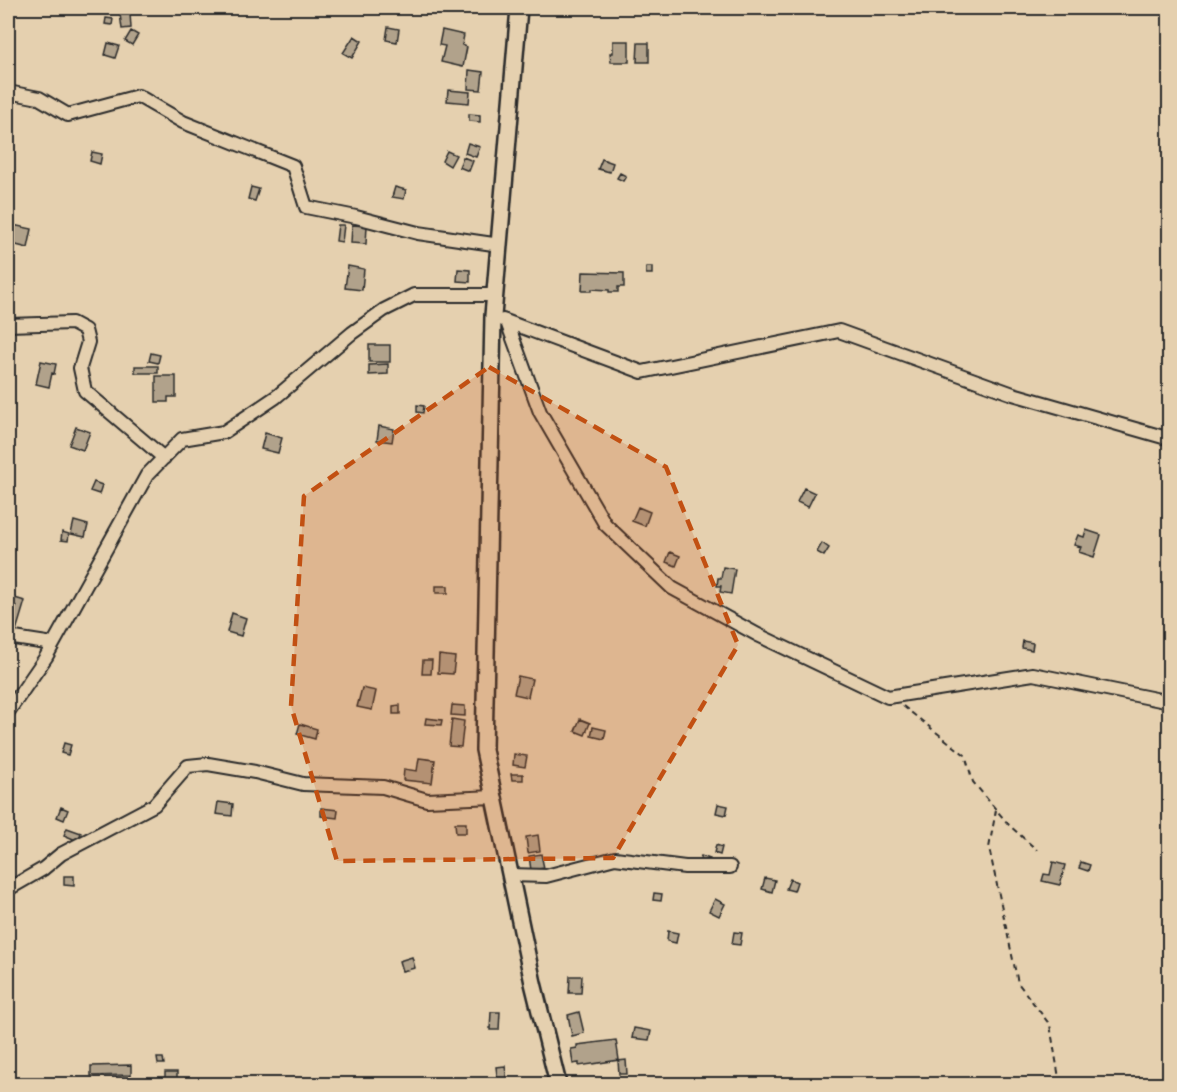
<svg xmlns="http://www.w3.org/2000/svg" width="1177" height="1092" viewBox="0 0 1177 1092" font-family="'Comic Neue',sans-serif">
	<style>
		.building { fill: #b1a28b; stroke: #2b2b2b; stroke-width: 1.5 }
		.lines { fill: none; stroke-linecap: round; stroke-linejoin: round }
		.minor-casing { stroke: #2b2b2b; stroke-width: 16 }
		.tertiary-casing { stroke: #2b2b2b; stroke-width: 20 }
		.path { stroke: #2b2b2b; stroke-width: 2; stroke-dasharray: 6 4.5; stroke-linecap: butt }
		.minor { stroke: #e5d0af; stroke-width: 12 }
		.tertiary { stroke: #e5d0af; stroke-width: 15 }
		.marked { fill: #c25012; fill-opacity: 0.2; stroke: #c25012; stroke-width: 4.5; stroke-dasharray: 12 8; stroke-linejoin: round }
	</style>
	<rect width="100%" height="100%" fill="#e5d0af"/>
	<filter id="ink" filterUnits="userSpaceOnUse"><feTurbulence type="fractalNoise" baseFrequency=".0167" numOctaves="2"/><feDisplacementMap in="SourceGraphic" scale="12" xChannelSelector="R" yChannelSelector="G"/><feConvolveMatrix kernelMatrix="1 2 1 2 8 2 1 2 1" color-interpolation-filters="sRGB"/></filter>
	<g filter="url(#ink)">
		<path class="building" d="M130,13L131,28L122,29L120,14Z
			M106,18L113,19L112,25L105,24Z
			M388,27L399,29L397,42L386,40Z
			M442,30L464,35L462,45L467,47L463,67L441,62L445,46L439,45Z
			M131,31L138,35L132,45L125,41Z
			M354,36L362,41L352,58L343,53Z
			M613,41H629V62H611L610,53H613Z
			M108,43L119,46L115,58L105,55Z
			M638,43H649V62H637Z
			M469,70L483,72L481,90L468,89Z
			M448,90L470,92L469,103L447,101Z
			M469,114L480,115V122L469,121Z
			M468,143L480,147L476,157L465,153Z
			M447,151L456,155L450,166L442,161Z
			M92,152L102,154L100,164L90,161Z
			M463,157L473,161L469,171L459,167Z
			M602,159L613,163L610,172L598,169Z
			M620,173L626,176L623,181L617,178Z
			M251,187L259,189L255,201L248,199Z
			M395,187L406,190L404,199L392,197Z
			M8,224L32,229L28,248L8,243Z
			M338,225H344L342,242L336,241Z
			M352,225L367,226L366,244L351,243Z
			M348,266L364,269L362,290L345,288Z
			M646,267H652V274H646Z
			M458,269L470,270V282L457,281Z
			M583,272L624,273V287H618V292H609V290L592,289V291H582Z
			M369,345H390V362H369Z
			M151,353L160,355L158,363L149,361Z
			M41,361L56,364L54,374L52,373L49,387L36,384Z
			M388,364V374L369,375V365Z
			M135,366H158V373H135Z
			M156,376H176V397H168V402H156Z
			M417,405L424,406L423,413L417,412Z
			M379,426L394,429L392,442L377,440Z
			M76,427L90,432L83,450L69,445Z
			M265,433L282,438L278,453L261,449Z
			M94,482L102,485L99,494L90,491Z
			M804,488L815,493L808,507L797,502Z
			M638,507L650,512L645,526L632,521Z
			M74,521L88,525L85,537L71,534Z
			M1086,530L1101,535L1094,557L1079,552L1081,547L1074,545L1078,535L1084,537Z
			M62,532L69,534L68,541L61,540Z
			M822,543L829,548L824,556L817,552Z
			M670,552L680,556L676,566L666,562Z
			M723,567L735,569L731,594L720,592L721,586H717L718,578H721Z
			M436,586H448V593H436Z
			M8,596L25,601L16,631L8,628V613L13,614L16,606L8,603Z
			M232,613L246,618L241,636L227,632Z
			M1023,641L1033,643L1032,650L1022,648Z
			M439,655L455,657L453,674L438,673Z
			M423,660H432L431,674H422Z
			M518,676L532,679L528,697L514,694Z
			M362,688L376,691L372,710L357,707Z
			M400,705V714H393V706Z
			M452,705L465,706V716L451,715Z
			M426,718L442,720L441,725L425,724Z
			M452,719L464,721L461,747L449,746Z
			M580,719L590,723L585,735L575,731Z
			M300,724L317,729L315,739L297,734Z
			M593,727L606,730L604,739L591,736Z
			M64,743L71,745L68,755L61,753Z
			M514,754L527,756L525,767L513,765Z
			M419,758L435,760L432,783L403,780L404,769L417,771Z
			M511,774H523V780H512Z
			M218,802L233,804L232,816L216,814Z
			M718,804L728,806L726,815L716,813Z
			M61,807L68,810L64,820L57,817Z
			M321,808L338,810L337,818L321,816Z
			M455,823H466V833H456Z
			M67,828L81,833L78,841L64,835Z
			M538,835L540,851L528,853L526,837Z
			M716,845L722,847L720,855L714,853Z
			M541,854L544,868L531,870L529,856Z
			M701,856L710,859L708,867L698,863Z
			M1053,862L1065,865L1060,885L1042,881L1044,874L1050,875Z
			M1081,862L1090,865L1088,871L1079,868Z
			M64,876H74V886L64,885Z
			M765,878L775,880L772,892L762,889Z
			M790,879L797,882L794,891L786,889Z
			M654,893L662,894L661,901L653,900Z
			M715,899L725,904L719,916L709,911Z
			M668,931L678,933L676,943L667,941Z
			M734,932L742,933L740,945L732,944Z
			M412,957L415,968L402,971L399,961Z
			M570,976H582L581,993H569Z
			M491,1012H500L499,1030H490Z
			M579,1012L584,1033L572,1036L568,1015Z
			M634,1028L651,1031L649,1040L632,1038Z
			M616,1040L619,1060L579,1066V1063L573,1064L571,1049L577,1048V1045Z
			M157,1058H163L164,1064H158Z
			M626,1060L627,1074H619L618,1061Z
			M131,1065V1075L91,1076V1066Z
			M505,1066L507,1082L498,1083L496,1067Z
			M165,1072H177V1080L165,1081Z
			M733,1080L746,1082V1084H732Z"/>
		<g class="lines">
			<g class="minor-casing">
				<path id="minor" d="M8,92L39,98L68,115L138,96L183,122L293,166L306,207L356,217L418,233L500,245
					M503,320L642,372L839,331L1013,394L1170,439
					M507,322L540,412L605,524L672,588L758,635L888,697L1033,674L1170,702
					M8,325L72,323L85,330L88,342L80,368L85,391L164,458
					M8,637L53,644
					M8,712L46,657L147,475L182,439L224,432L276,397L352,333L384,310L414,295H495
					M510,875L546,876L615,858L685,867H730
					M8,888H10L43,869L61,854L154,805L188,766L208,764L255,772L303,784L383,787L427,800L494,797"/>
			</g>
			<g class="tertiary-casing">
				<path id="tertiary" d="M519,8L493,316L484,750L533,983L558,1084"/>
			</g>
			<path class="path" d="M903,706L965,755L973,782L1009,825L1037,850
				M996,810L989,848L1018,983L1050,1025L1060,1084"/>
			<use href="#minor" class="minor"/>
			<use href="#tertiary" class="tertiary"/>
		</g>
	</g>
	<path class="marked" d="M489,367L666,467L738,645L613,858L337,861L291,706L304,496Z"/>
	<rect width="1177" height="1092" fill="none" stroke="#e5d0af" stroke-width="30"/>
	<rect x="15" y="15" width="1147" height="1062" fill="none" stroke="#2b2b2b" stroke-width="2" filter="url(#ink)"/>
</svg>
